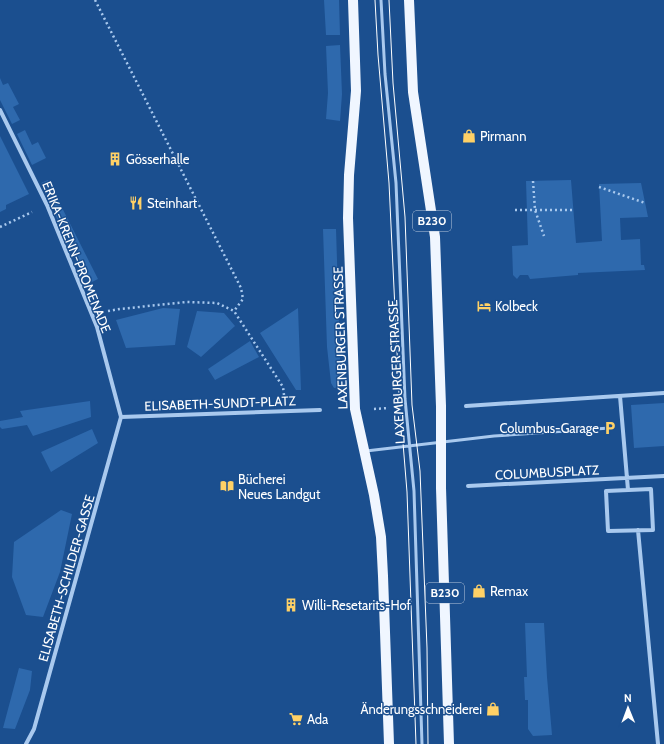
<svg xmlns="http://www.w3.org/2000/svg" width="664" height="744" viewBox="0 0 664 744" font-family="Cabin,sans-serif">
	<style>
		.green { fill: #2e69ad }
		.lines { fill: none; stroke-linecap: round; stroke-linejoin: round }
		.path { stroke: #a9c9ee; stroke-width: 2.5; stroke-dasharray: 2 3; stroke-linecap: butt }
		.lane { stroke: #a9c9ee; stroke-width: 3 }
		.street { stroke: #a9c9ee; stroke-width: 4 }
		.primary { stroke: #f0f6ff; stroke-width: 10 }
		.tram { stroke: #fff; stroke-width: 1 }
		.labels { text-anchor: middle; stroke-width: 3; stroke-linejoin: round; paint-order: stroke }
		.shield { fill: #1b4f8f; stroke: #bbcadd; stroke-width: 1 }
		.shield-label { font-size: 12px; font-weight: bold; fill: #fff }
		.poi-label { font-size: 13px; fill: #fff; stroke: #1b4f8f; text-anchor: start }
		.street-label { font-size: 13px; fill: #fff; stroke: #1b4f8f }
	</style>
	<rect width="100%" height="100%" fill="#1b4f8f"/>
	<path class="green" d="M324,0H339L340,35H326Z
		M340,45L342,94L340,121L326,119L328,93L326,46Z
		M0,78L3,85L8,83L19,104L13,107L20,120L12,124L0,100Z
		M25,130L32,145L38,142L46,158L32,165L17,134Z
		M0,136L29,194L6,205V209L0,212Z
		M48,180L98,279L90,283L63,237L54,210L41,183Z
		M571,180L576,243L602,241L599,184L641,183L648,217L620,218L621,240L640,239L641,265H644L645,270L578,273V275L530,279L528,275H520L517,279L513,275L512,246L528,245L526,181Z
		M323,229H336L341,387L334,388L331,383L327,347Z
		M163,308L180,309L175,345L126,348L116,320Z
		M298,308L301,390H296L260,333Z
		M197,311L224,313L235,326L201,357L187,347Z
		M250,341L259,357L215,380L208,369Z
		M90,401L91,417L33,436L27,425L2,429L0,427V421L23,417L20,411Z
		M664,403V446L634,448L631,405Z
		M92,429L98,443L51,472L41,452Z
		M61,510L72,514L60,572L43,617L26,615L12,577L14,542Z
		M525,623H544L547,677L552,735L533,736L528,729V700H525L524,677H527Z
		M19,668L32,671L30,690L15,729L3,728Z"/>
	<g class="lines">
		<path class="path" d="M95,0L241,288L243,299L234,311
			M533,181L535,210L544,236
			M599,187L645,203
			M515,210H573
			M0,227L32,212
			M108,311L120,309L186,302L217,303L234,311L283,387L284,395
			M374,409L389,408"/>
		<path class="lane" d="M381,0L385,74L396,183L405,399L414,491L422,744
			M366,451L494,436L610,428"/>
		<path class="street" d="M0,110L47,205L97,327L121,417
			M620,396L628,490
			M466,406L664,393
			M121,417L320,410
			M468,486L664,476
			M651,489L653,530L608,531L606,491Z
			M638,530L658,744
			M26,744L34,729L121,417"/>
		<path class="primary" d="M353,0L356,91L349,175L348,218L355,409L374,495L381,537L383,576L389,744
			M409,0L413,92L435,237L441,406V488L449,744"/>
		<path class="tram" d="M375,0L378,55L389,183L399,394L407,492L416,744
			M389,0L393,83L405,217L412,405L420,471L427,648L428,744"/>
	</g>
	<defs>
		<g id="shop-bare" transform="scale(1.08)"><path d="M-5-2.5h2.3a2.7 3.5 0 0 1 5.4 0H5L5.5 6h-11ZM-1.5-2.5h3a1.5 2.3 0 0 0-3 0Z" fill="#ffd166" stroke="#1b4f8f" stroke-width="2.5" paint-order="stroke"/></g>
		<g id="building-bare" transform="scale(1.08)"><path d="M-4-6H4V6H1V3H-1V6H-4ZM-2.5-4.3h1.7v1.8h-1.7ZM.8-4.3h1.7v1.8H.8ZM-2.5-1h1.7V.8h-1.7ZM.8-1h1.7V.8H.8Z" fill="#ffd166" stroke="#1b4f8f" stroke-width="2.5" paint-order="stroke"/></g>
		<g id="restaurant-bare" transform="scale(1.08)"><path d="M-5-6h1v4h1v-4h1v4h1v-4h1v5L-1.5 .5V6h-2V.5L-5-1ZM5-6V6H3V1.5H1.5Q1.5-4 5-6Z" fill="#ffd166" stroke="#1b4f8f" stroke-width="2.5" paint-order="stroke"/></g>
		<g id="hotel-bare" transform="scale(1.08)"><path d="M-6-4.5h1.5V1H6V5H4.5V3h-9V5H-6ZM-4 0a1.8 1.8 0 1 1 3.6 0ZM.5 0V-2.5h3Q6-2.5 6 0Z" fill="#ffd166" stroke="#1b4f8f" stroke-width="2.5" paint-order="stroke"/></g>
		<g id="parking-bare" transform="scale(1.08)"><path d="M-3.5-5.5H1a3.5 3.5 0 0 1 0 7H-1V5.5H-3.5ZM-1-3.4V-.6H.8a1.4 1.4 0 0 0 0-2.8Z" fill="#ffd166" stroke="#1b4f8f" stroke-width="2.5" paint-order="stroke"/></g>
		<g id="library-bare" transform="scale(1.08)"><path d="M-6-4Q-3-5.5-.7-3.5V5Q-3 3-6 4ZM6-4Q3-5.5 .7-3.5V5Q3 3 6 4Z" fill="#ffd166" stroke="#1b4f8f" stroke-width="2.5" paint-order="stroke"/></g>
		<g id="supermarket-bare" transform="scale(1.08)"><path d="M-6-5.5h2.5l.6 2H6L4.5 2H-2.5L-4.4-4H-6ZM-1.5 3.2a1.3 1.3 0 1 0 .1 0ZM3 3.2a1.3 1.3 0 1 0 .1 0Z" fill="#ffd166" stroke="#1b4f8f" stroke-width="2.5" paint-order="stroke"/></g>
	</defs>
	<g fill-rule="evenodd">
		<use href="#shop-bare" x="469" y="136"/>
		<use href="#building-bare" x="115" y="159"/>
		<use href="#restaurant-bare" x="136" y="203"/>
		<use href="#hotel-bare" x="484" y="306"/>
		<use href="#parking-bare" x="610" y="428"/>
		<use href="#library-bare" x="227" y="486"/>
		<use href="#shop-bare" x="479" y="591"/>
		<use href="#building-bare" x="291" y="605"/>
		<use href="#shop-bare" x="493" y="709"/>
		<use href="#supermarket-bare" x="296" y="719"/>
	</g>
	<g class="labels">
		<g class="shield">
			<rect x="413" y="211" width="38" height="20" rx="3"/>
			<rect x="426" y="583" width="38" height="20" rx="3"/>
		</g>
		<g class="shield-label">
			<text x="432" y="225">B230</text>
			<text x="445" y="597">B230</text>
		</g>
		<g class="poi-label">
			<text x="480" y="141">Pirmann</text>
			<text x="126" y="164">Gösserhalle</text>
			<text x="147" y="208">Steinhart</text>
			<text x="495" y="311">Kolbeck</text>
			<text x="599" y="433" text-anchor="end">Columbus-Garage</text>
			<text x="238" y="484">Bücherei<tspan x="238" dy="15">Neues Landgut</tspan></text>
			<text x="490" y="596">Remax</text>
			<text x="302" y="610">Willi-Resetarits-Hof</text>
			<text x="482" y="714" text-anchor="end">Änderungsschneiderei</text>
			<text x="307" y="724">Ada</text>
		</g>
		<g class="street-label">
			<text transform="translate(77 257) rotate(68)" y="5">ERIKA-KRENN-PROMENADE</text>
			<text transform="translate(340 338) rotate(-92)" y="5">LAXENBURGER STRASSE</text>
			<text transform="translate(396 372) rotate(-93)" y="5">LAXEMBURGER STRASSE</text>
			<text transform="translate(220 403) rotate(-2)" y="5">ELISABETH-SUNDT-PLATZ</text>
			<text transform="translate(547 472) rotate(-3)" y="5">COLUMBUSPLATZ</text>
			<text transform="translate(66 578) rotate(-74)" y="5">ELISABETH-SCHILDER-GASSE</text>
		</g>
	</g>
	<g transform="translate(628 708) rotate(359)" stroke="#1b4f8f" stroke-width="3" paint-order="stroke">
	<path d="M0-3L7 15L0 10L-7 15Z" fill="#ffffff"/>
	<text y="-6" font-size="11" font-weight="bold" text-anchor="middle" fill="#ffffff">N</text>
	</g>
</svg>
